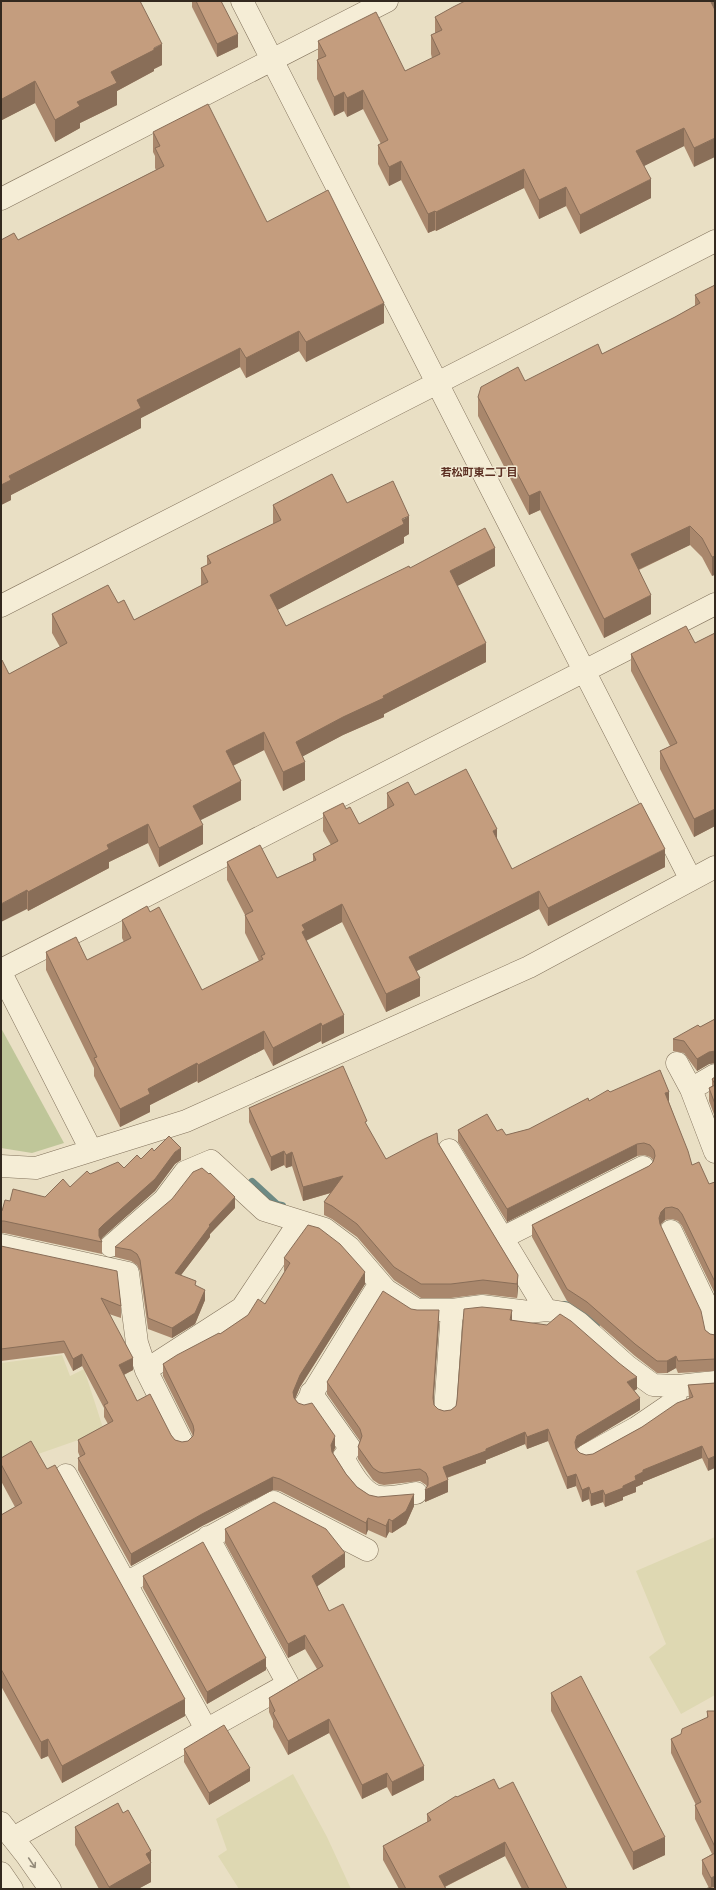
<svg xmlns="http://www.w3.org/2000/svg" width="716" height="1890" viewBox="0 0 716 1890" font-family="'Crimson Pro','Noto Sans JP',serif">
	<style>
		.farmland { fill: #ded8b2 }
		.green { fill: #bfc699 }
		.lines { fill: none; stroke-linecap: round; stroke-linejoin: round }
		.stream { stroke: #6d8a84; stroke-width: 8 }
		.minor-casing { stroke: #82725c; stroke-width: 23 }
		.tertiary-casing { stroke: #82725c; stroke-width: 23 }
		.minor { stroke: #f5edd6; stroke-width: 22 }
		.tertiary { stroke: #f5edd6; stroke-width: 22 }
		.wall { fill: #a9876c }
		.shaded-wall { fill: #896e58 }
		.building { fill: #c49d7e; stroke: #896e58 }
		.oneway { stroke: #948b7a }
		.labels { text-anchor: middle; stroke-width: 3; stroke-linejoin: round; paint-order: stroke }
		.neighbourhood-label { font-size: 11px; font-weight: bold; fill: #5c3023; stroke: #f1ead3 }
	</style>
	<rect width="100%" height="100%" fill="#e9dfc4"/>
	<path class="farmland" d="M62,1355L70,1376L84,1369L104,1431L1,1467V1363Z
		M715,1537V1695L681,1714L649,1657L666,1644L636,1571Z
		M293,1774L327,1837L351,1889H239L218,1856L227,1850L216,1819Z"/>
	<path class="green" d="M1,1028L64,1143L32,1153L1,1148Z"/>
	<g class="lines">
		<path class="stream" d="M252,1182L277,1205L282,1206
			M564,1305L578,1307L596,1324"/>
		<g class="minor-casing">
			<path id="minor" d="M677,1063L691,1089
				M715,1075L691,1089L715,1152
				M449,1150L546,1310
				M671,1231L713,1319L715,1335
				M502,1238L643,1167
				M1,1245L128,1273L137,1343L146,1370L182,1442
				M111,1246L164,1200L185,1172L211,1161L264,1210L325,1229L349,1247L386,1290L417,1310H452L482,1306L529,1312L546,1310L564,1313L579,1323L627,1366L653,1385L678,1386L715,1382
				M146,1370L242,1308L300,1221
				M311,1393L350,1448L343,1458C351,1471 360,1490 375,1496C385,1499 406,1495 416,1493
				M305,1405L380,1283
				M445,1411L452,1310
				M587,1455L636,1428L674,1402L678,1386
				M66,1475L206,1729
				M126,1583L274,1502L367,1550
				M13,1838L288,1684L208,1537"/>
		</g>
		<g class="tertiary-casing">
			<path id="tertiary" d="M242,1L691,880
				M1,199L387,1
				M1,606L715,241
				M1,970L715,604
				M1,973L91,1150
				M1,1166L36,1168L186,1121L529,967L715,867
				M1,1823L27,1856L50,1889
				M1,1873L12,1889"/>
		</g>
		<use href="#minor" class="minor"/>
		<use href="#tertiary" class="tertiary"/>
	</g>
	<path class="wall" d="M1,1L162,65L154,69V71L117,91V105L80,123V128L55,142L35,103L2,120L1,119Z
		M192,1H221L238,47L217,57L192,7Z
		M715,1L694,167L684,146L644,166L651,198L580,234L566,206L539,219L524,188L436,231L435,230L428,233L401,180L389,186L378,164V145L381,144L363,109L347,117L344,111L334,116L317,79V60H318V41L405,71L432,58L431,54V35L435,33V17Z
		M153,132L267,222L384,323L306,362L299,351L246,378L240,367L141,418V428L11,495V500L1,505V240H18L156,170L155,168V156L153,152Z
		M715,285L712,576L702,557L690,545L639,570L651,614L604,638L540,510L529,515L478,416V397L525,381L602,354L675,317L695,306V295Z
		M347,503L409,534L404,537V543L277,610L286,626L410,568L495,566L457,586L486,662L384,714V717L343,735L303,756L305,780L283,791L264,750L233,766L241,800L200,820L203,844L159,867L148,843L109,862V868L28,911L27,909L9,674L60,647L52,633V614L118,603L134,620L201,586V568L207,565V556L273,524V505Z
		M715,633V826L694,837L660,769V751L670,746L631,671V654L695,643Z
		M387,793L415,795L497,840L512,869L665,867L548,926L539,909L416,971L420,996L386,1012L342,922L306,941L344,1033L322,1044L321,1041L273,1066L264,1049L198,1083L197,1081L150,1105V1112L120,1127L94,1076V1068L46,970V952L87,960L124,942L122,938V920L150,912L202,990L259,961L245,933V915L227,880V862L277,878L313,861V854L331,845L323,831V813L346,809L359,824L387,809Z
		M715,1019V1063L709,1064L697,1071L684,1053L673,1051V1039L700,1027Z
		M715,1077V1117L709,1101V1088L712,1086V1079Z
		M610,1092L669,1102L692,1165L709,1184L715,1182V1294L682,1226L678,1221L672,1219L665,1220L660,1225L705,1330L710,1334L715,1335V1371L678,1373L676,1368L667,1373H657L635,1356L587,1314L567,1301L532,1237V1225L649,1166L654,1161L650,1157L644,1155L637,1156L507,1222L458,1142V1130L497,1131L506,1135L529,1129L589,1101Z
		M249,1108L367,1127L386,1159L438,1143L518,1275V1288L517,1298L483,1294L451,1298H421L394,1280L357,1237L332,1219L324,1215V1202L331,1193L303,1201L292,1166L286,1168L284,1165L271,1171L249,1122Z
		M154,1151L181,1160L175,1164L155,1191L103,1237L101,1240L102,1242V1254L4,1233H1V1210L2,1211L10,1201L45,1197L70,1187L90,1174L124,1168Z
		M235,1208L210,1234V1237L181,1275L196,1286L205,1300L195,1324L172,1338L148,1329L140,1271L137,1265L131,1261L115,1257V1247Z
		M1,1246L121,1306V1318L109,1314L133,1370L124,1375L137,1401L175,1440L182,1442L188,1441L193,1436L163,1376V1364L220,1334L265,1304L285,1272L284,1271V1258L365,1284L300,1387L295,1399L335,1448L333,1453L346,1474L357,1487L369,1495L414,1506L406,1524L392,1533L389,1532L386,1538L368,1530L366,1535L280,1491L273,1490L202,1526L131,1566L78,1470V1458L80,1457L78,1452V1440L108,1424L104,1417V1408L82,1366L73,1371L64,1353L1,1361Z
		M411,1309L439,1322L433,1401L434,1405L438,1409L444,1411L451,1410L456,1406L512,1320L637,1389L634,1391L640,1410L577,1448L576,1449L580,1453L586,1455L593,1454L642,1427L689,1398L688,1385L715,1383L708,1471L702,1458L643,1482V1484L636,1487V1492L623,1497V1500L605,1507L603,1502L591,1506L589,1499L582,1502L576,1486L567,1489L548,1441L527,1449L525,1444L486,1460V1463L447,1478L448,1492L425,1502L427,1487L426,1485L420,1481L384,1485L379,1484L373,1480L358,1459V1447L360,1441L327,1394V1382Z
		M1,1458L185,1716L62,1783L48,1756L41,1759L1,1686V1515L15,1507L1,1481Z
		M225,1529L345,1567L317,1586L329,1611L424,1780L392,1796L387,1787L362,1799L329,1733L288,1755L273,1727V1721L269,1712V1698L317,1669L305,1649L288,1658L225,1543Z
		M143,1576L266,1670L207,1704L143,1588Z
		M551,1693L665,1855L633,1870L551,1711Z
		M707,1711H715V1889L709,1888L702,1874V1860L712,1854L695,1819V1805H696L671,1753V1739L681,1734L707,1718Z
		M184,1749L250,1781L209,1805L184,1762Z
		M499,1789L567,1889H522L505,1856L445,1887L446,1889H399L383,1860V1846L427,1822V1814L457,1797Z
		M75,1827L151,1851V1882L138,1889H99L75,1845Z"/>
	<path class="shaded-wall" d="M712,1H715V19L711,2Z
		M238,34V47L217,57V44Z
		M162,44V65L154,69V71L117,91V105L80,123V128L55,142V120L77,102L111,72Z
		M35,81V103L2,120V99Z
		M363,90V109L347,117V98Z
		M344,92V111L334,116V97Z
		M684,128V146L636,170V151Z
		M715,138V157L694,167V148Z
		M401,161V180L389,186V167Z
		M524,169V188L436,231V212Z
		M651,179V198L580,234V215Z
		M566,187V206L539,219V200Z
		M435,211V230L428,233V214Z
		M384,303V323L306,362V342Z
		M299,331V351L246,378V358Z
		M240,348V367L141,418V428L11,495V500L1,505V485L9,476L137,400Z
		M540,491V510L529,515V496Z
		M409,516V534L404,537V543L270,614V595Z
		M690,526V545L631,573V554Z
		M495,548V566L450,590V571Z
		M715,556V575L712,576V557Z
		M651,595V614L604,638V619Z
		M486,643V662L384,714V717L343,735L296,760V742L383,696Z
		M264,732V750L226,769V751Z
		M305,762V780L283,791V772Z
		M241,781V800L193,824V806Z
		M715,809V826L694,837V819Z
		M148,824V843L109,862V868L28,911V892L107,845Z
		M203,825V844L159,867V848Z
		M497,829V847L493,831Z
		M665,849V867L548,926V908Z
		M27,890V909L1,922V904Z
		M539,891V909L409,975V957Z
		M342,904V922L305,941L302,950V925Z
		M420,978V996L386,1012V994Z
		M344,1015V1033L322,1044V1026Z
		M321,1023V1041L273,1066V1048Z
		M264,1031V1049L198,1083V1065Z
		M715,1051V1063L709,1064L697,1071V1059L709,1052Z
		M197,1063V1081L150,1105V1112L120,1127V1109L148,1089Z
		M669,1092V1104L665,1093Z
		M637,1144V1156L507,1222V1209Z
		M181,1148V1160L175,1164L155,1191L103,1237L99,1242V1229L103,1225L175,1152Z
		M284,1151V1165L271,1171V1157Z
		M292,1152V1166L286,1168V1155Z
		M343,1176V1189L303,1201V1187Z
		M235,1197V1208L210,1234V1237L175,1283V1273L209,1225Z
		M665,1208V1220L661,1224L659,1230V1218L661,1212Z
		M365,1272V1284L300,1387L293,1404V1392L300,1375Z
		M518,1275V1288L517,1298V1284Z
		M205,1290V1300L195,1324L172,1338V1328Z
		M439,1310V1322L433,1410V1398Z
		M512,1310V1322L510,1320Z
		M82,1354V1366L73,1371V1359Z
		M676,1356V1368L667,1373V1361Z
		M133,1358V1370L119,1377V1365Z
		M637,1377V1389L627,1394V1382Z
		M640,1398V1410L577,1448L575,1454V1442L577,1436Z
		M548,1429V1441L527,1449V1437Z
		M525,1432V1444L486,1460V1463L443,1479V1467Z
		M335,1436V1448L331,1457V1445Z
		M702,1446V1458L643,1482V1484L636,1487V1492L623,1497V1500L605,1507V1495L623,1486L635,1476L643,1470Z
		M715,1456V1468L708,1471V1459Z
		M576,1474V1486L567,1489V1477Z
		M273,1477V1490L202,1526L131,1566V1554L202,1514Z
		M448,1480V1492L425,1502V1490Z
		M589,1487V1499L582,1502V1490Z
		M603,1490V1502L591,1506V1494Z
		M414,1494V1506L406,1524L392,1533V1521Z
		M368,1518V1530L366,1535V1523Z
		M389,1519V1532L386,1538V1526Z
		M345,1553V1567L312,1590V1576Z
		M305,1635V1649L288,1658V1644Z
		M266,1658V1670L207,1704V1692Z
		M185,1699V1716L62,1783V1766Z
		M329,1719V1733L288,1755V1741Z
		M48,1739V1756L41,1759V1742Z
		M424,1766V1780L392,1796V1782Z
		M250,1768V1781L209,1805V1793Z
		M387,1773V1787L362,1799V1785Z
		M665,1837V1855L633,1870V1852Z
		M505,1842V1856L440,1889L439,1876Z
		M151,1851V1882L138,1889H109V1887L146,1854Z
		M715,1876V1889H711V1878Z"/>
	<path class="building" d="M1,1H140L162,44L154,48V50L111,72L117,83L77,102L80,106L55,120L35,81L2,99L1,97Z
		M196,1H221L238,34L217,44Z
		M465,1H712L711,2L715,10V138L694,148L684,128L636,151L651,179L580,215L566,187L539,200L524,169L436,212L435,211L428,214L401,161L389,167L378,145L388,140L363,90L347,98L344,92L334,97L317,60L326,56L318,41L376,12L405,71L440,54L431,35L442,30L435,17L453,7Z
		M208,104L267,222L328,190L384,303L306,342L299,331L246,358L240,348L137,400L141,408L9,476L11,480L1,485V240L14,233L18,240L164,166L155,148L160,146L153,132Z
		M715,285V556L712,557L702,538L690,526L631,554L651,595L604,619L540,491L529,496L478,397L481,387L518,367L525,381L598,344L602,354L675,317L700,303L695,295Z
		M332,474L347,503L393,481L409,516L402,519L404,524L270,595L286,626L409,566L410,568L485,528L495,548L450,571L486,643L383,696L384,698L343,717L296,742L305,762L283,772L264,732L226,751L241,781L193,806L203,825L159,848L148,824L107,845L109,849L28,892L27,890L1,904V660H2L9,674L67,643L52,614L108,585L118,603L124,600L134,620L208,582L201,568L211,563L207,556L281,520L273,505Z
		M686,626L695,643L715,633V809L694,819L660,751L677,743L631,654Z
		M466,769L497,829L493,831L512,869L641,803L665,849L548,908L539,891L409,957L420,978L386,994L342,904L302,925L305,930L302,932L344,1015L322,1026L321,1023L273,1048L264,1031L198,1065L197,1063L148,1089L150,1094L120,1109L94,1058L97,1057L46,952L76,937L87,960L131,938L122,920L147,906L150,912L159,907L202,990L263,959L261,956L265,954L245,915L253,911L227,862L260,845L277,878L316,860L313,854L338,841L323,813L343,803L346,809L350,807L359,824L394,805L387,793L408,782L415,795Z
		M715,1019V1051L709,1052L697,1059L684,1041L673,1039L698,1025L700,1027Z
		M343,1066L367,1121L365,1122L386,1159L422,1140L437,1133L438,1143L518,1275L517,1284L483,1280L451,1284H421L394,1267L357,1224L332,1206L324,1202L343,1176L303,1187L292,1152L286,1155L284,1151L271,1157L249,1108Z
		M660,1070L669,1092L665,1093L688,1151L692,1165L699,1162L709,1184L715,1182V1282L682,1214L678,1209L672,1207L665,1208L661,1212L659,1218L660,1224L701,1311L705,1330L710,1334L715,1335V1359L678,1361L676,1356L667,1361H657L635,1344L587,1302L567,1289L532,1225L649,1166L653,1162L655,1156L654,1150L650,1145L644,1143L637,1144L507,1209L458,1130L487,1114L497,1131L502,1129L506,1135L529,1129L588,1098L589,1101L608,1090L610,1092Z
		M715,1077V1084L712,1079Z
		M715,1085V1104L709,1088Z
		M169,1136L181,1148L175,1152L155,1179L103,1225L99,1229V1236L102,1242L4,1221H1V1210L2,1211L5,1200L10,1201L13,1189L45,1197L63,1179L70,1187L87,1171L90,1174L118,1162L124,1168L137,1155L141,1159L152,1148L154,1151Z
		M202,1168L209,1174L210,1173L235,1197L209,1225L210,1226L175,1273L196,1281L195,1285L205,1290L195,1313L172,1328L148,1318L140,1260L137,1254L131,1250L115,1247L172,1199L193,1172Z
		M308,1225L319,1228L340,1244L365,1272L300,1375L293,1392L294,1398L298,1403L304,1405L312,1403L335,1436L331,1445L332,1452L346,1474L357,1487L369,1495L378,1497L414,1494L406,1511L392,1521L389,1519L386,1526L368,1518L366,1523L280,1479L273,1477L202,1514L131,1554L78,1458L85,1454L78,1440L113,1421L104,1405L108,1403L82,1354L73,1359L64,1341L1,1349V1246L117,1271L121,1306L101,1298L133,1358L119,1365L137,1401L150,1394L171,1435L175,1440L182,1442L188,1441L193,1436L194,1430L193,1425L163,1364L177,1355L219,1333L220,1334L248,1315L258,1299L265,1304L290,1263L284,1258Z
		M383,1291L411,1309L417,1310H439L433,1398L434,1405L438,1409L444,1411L451,1410L456,1406L457,1400L464,1309L482,1307L512,1310L510,1320L547,1325L560,1314L571,1321L619,1363L637,1377L627,1382L640,1398L577,1436L575,1442L576,1449L580,1453L586,1455L593,1454L642,1427L677,1403L693,1397L688,1385L715,1383V1456L708,1459L702,1446L643,1470V1472L635,1476L636,1480L623,1486V1488L605,1495L603,1490L591,1494L589,1487L582,1490L576,1474L567,1477L548,1429L527,1437L525,1432L486,1449V1451L443,1467L448,1480L425,1490L428,1485V1478L426,1473L420,1469L384,1473L379,1472L373,1468L358,1447L362,1436L360,1429L327,1382Z
		M31,1441L47,1469L55,1465L185,1699L62,1766L48,1739L41,1742L1,1669V1515L22,1503L1,1464V1458Z
		M274,1502L326,1529L345,1553L312,1576L329,1611L343,1604L424,1766L392,1782L387,1773L362,1785L329,1719L288,1741L273,1713L275,1711L269,1698L323,1666L305,1635L288,1644L225,1529Z
		M203,1542L266,1658L207,1692L143,1576Z
		M581,1676L665,1837L633,1852L551,1693Z
		M707,1711H715V1847L695,1805L701,1802L671,1739L681,1734L682,1729L708,1717Z
		M224,1725L250,1768L209,1793L184,1749Z
		M494,1779L499,1789L513,1782L567,1889H529L505,1842L439,1876L446,1889H406L383,1846L431,1820L427,1814L456,1796L457,1797Z
		M118,1803L123,1813L128,1810L151,1851L146,1854L151,1863L109,1887L75,1827Z
		M715,1853V1876L711,1878L702,1860Z
		M715,1886V1889H705Z"/>
	<defs><path id="oneway-shaft" d="M-6 0H5M1.5-3L5.5 0L1.5 3" fill="none" stroke-width="1.6" stroke-linecap="round" stroke-linejoin="round"/></defs>
	<use class="oneway" href="#oneway-shaft" transform="translate(32 1863) rotate(56)"/>
	<g class="labels">
		<g class="neighbourhood-label">
			<text x="479" y="476">若松町東二丁目</text>
		</g>
	</g>
	<rect width="716" height="1890" fill="none" stroke="#33291f" stroke-width="4"/>
</svg>
